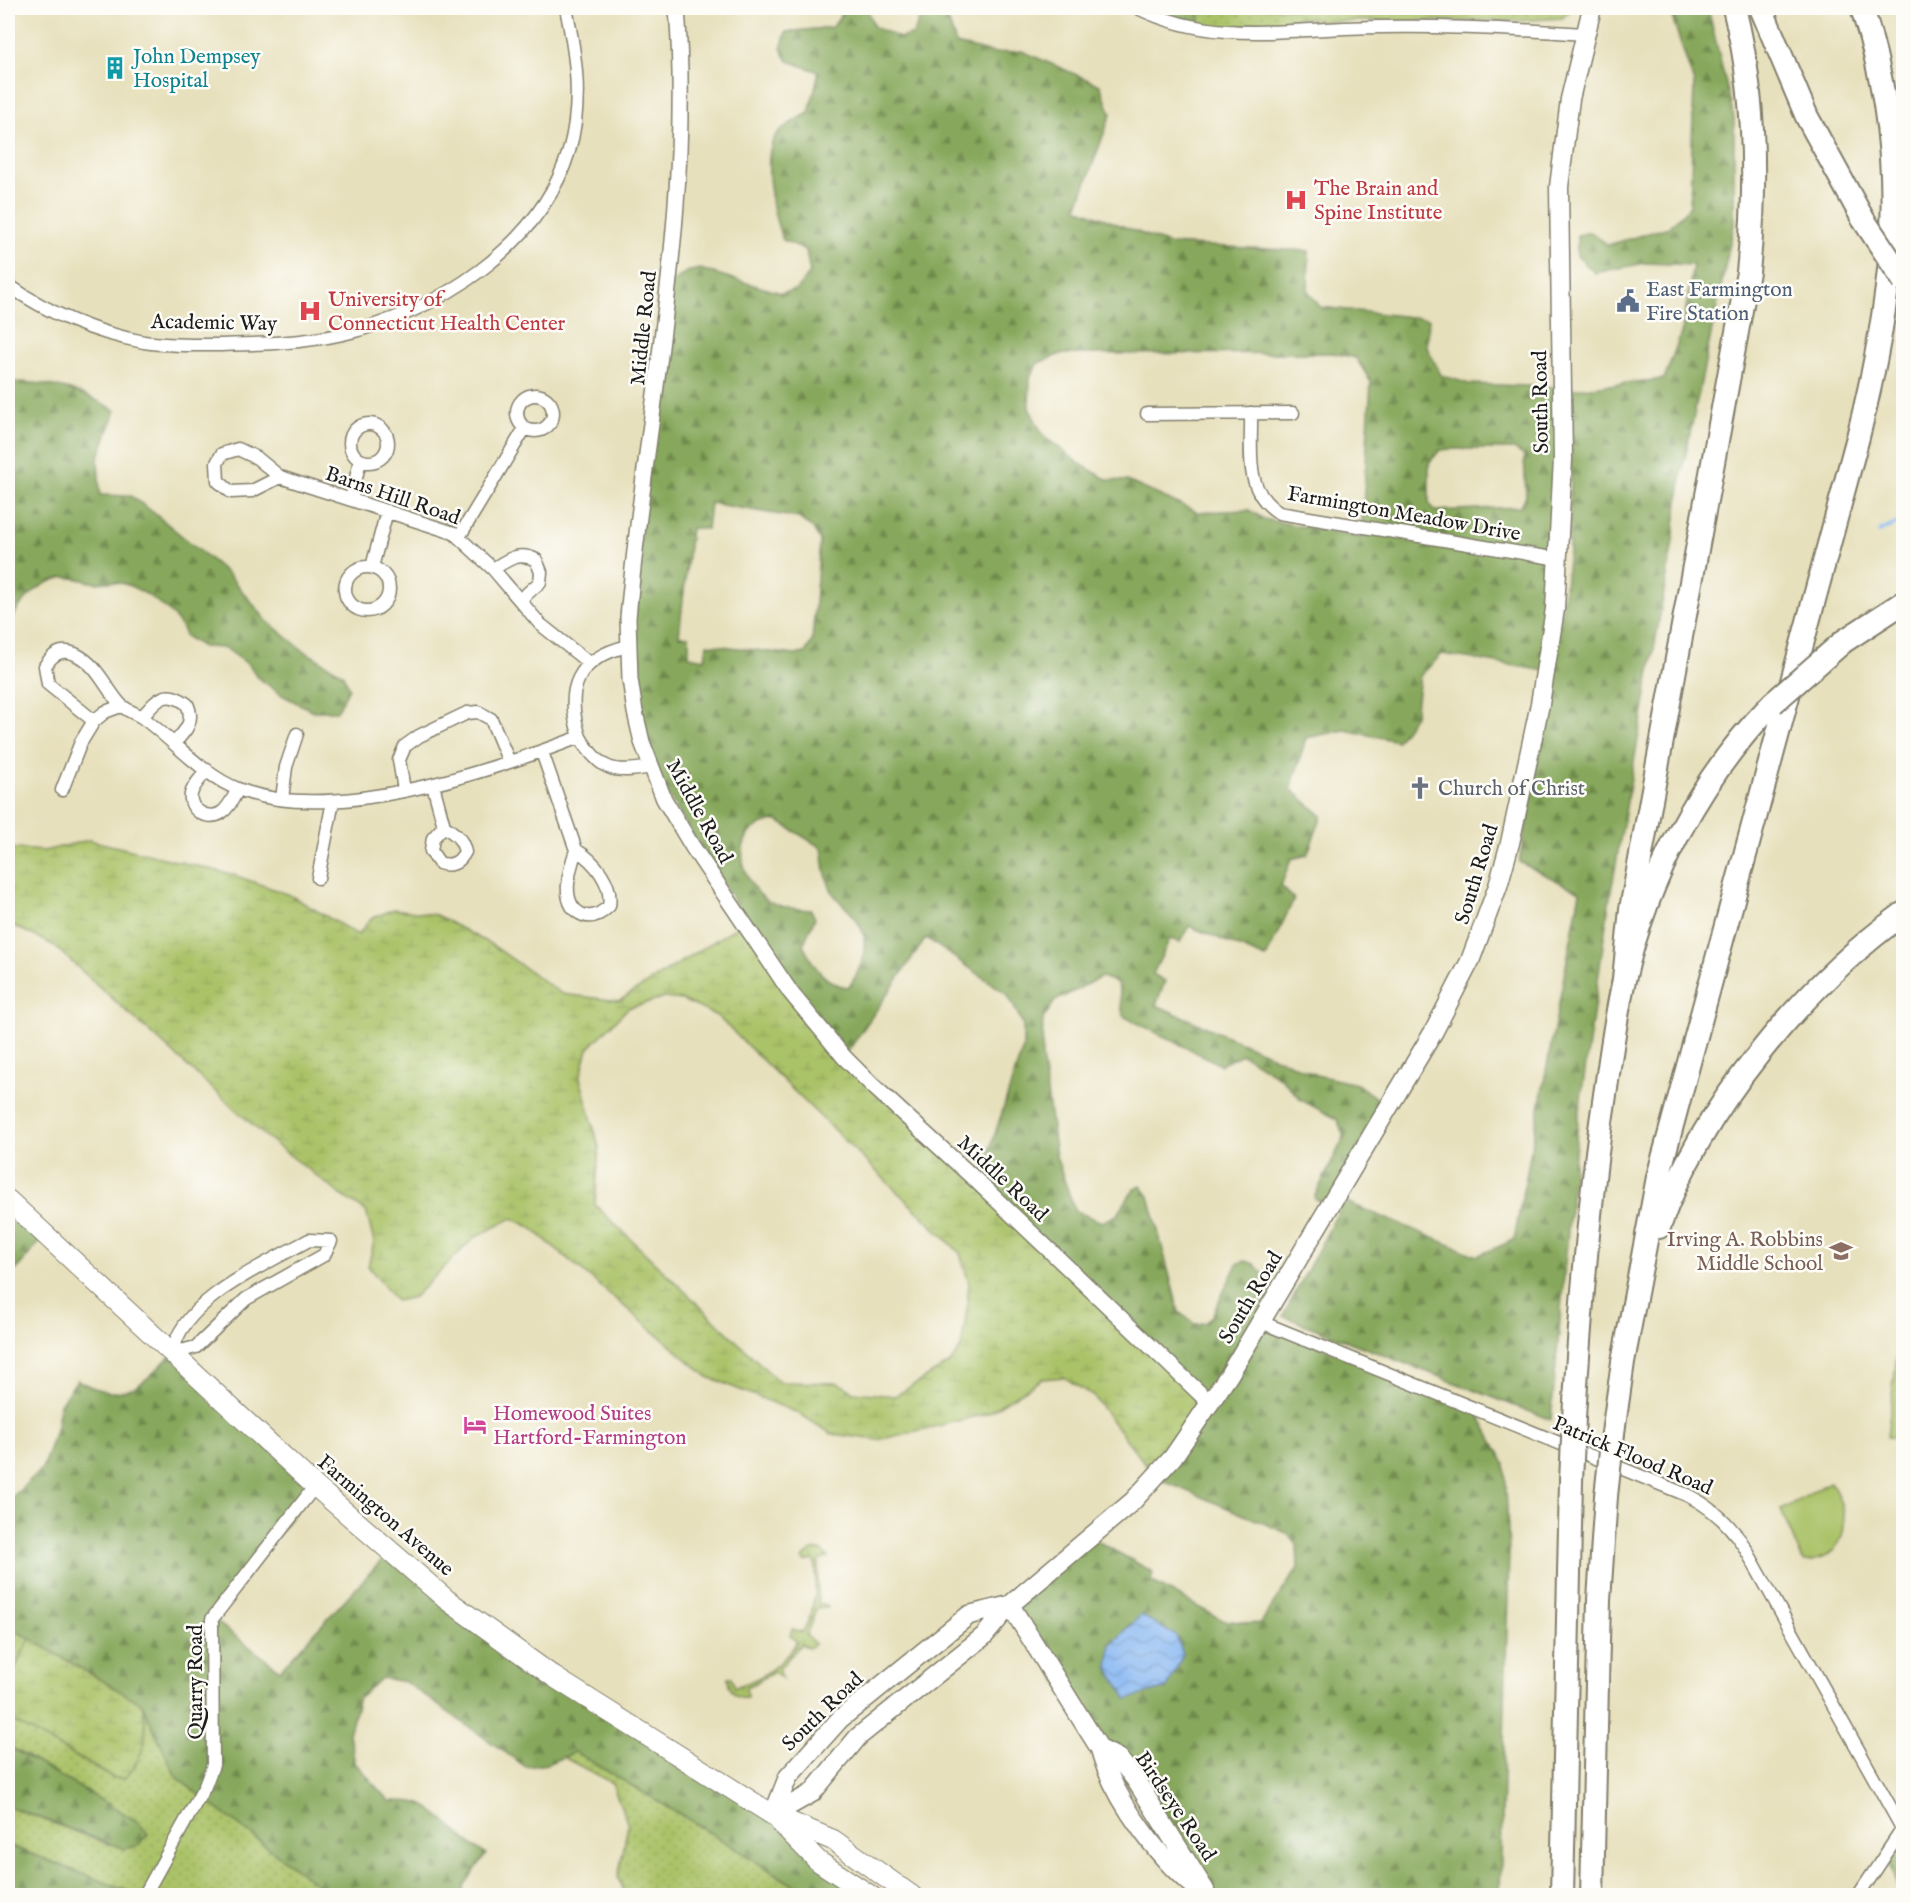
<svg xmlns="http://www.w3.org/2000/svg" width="1911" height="1903" viewBox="0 0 1911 1903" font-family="'IM FELL English',serif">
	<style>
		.grass { fill: url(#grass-dots); stroke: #636f42; stroke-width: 1.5 }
		.forest { fill: url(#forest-firs); stroke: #52623c; stroke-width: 1.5; fill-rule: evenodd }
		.wetland { fill: url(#wetland-marsh); stroke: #636f42; stroke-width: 1.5; fill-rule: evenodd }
		.green { fill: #aac268; stroke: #636f42; stroke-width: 1.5 }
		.water { fill: url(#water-waves); stroke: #526a88; stroke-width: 1.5 }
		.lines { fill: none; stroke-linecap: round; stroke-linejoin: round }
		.stream { stroke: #88b8f3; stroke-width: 4 }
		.minor-casing { stroke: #827e6c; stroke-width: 15 }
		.tertiary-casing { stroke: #827e6c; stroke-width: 18 }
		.secondary-casing { stroke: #827e6c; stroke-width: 21 }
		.primary-casing { stroke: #827e6c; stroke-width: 22 }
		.motorway-casing { stroke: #827e6c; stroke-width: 26 }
		.minor { stroke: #fff; stroke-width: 12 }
		.tertiary { stroke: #fff; stroke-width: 15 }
		.secondary { stroke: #fff; stroke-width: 18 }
		.primary { stroke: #fff; stroke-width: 20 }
		.motorway { stroke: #fff; stroke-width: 22 }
		.motorway-bridge-casing { stroke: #827e6c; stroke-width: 26; stroke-linecap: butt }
		.motorway-bridge { stroke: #fff; stroke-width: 22 }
		.labels { text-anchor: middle; stroke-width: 5; stroke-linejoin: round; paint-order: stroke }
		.culture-label { font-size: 21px; fill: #0d838f; stroke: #fdfcf7; text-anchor: start }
		.health-label { font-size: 21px; fill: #be3a42; stroke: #fdfcf7; text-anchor: start }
		.service-label { font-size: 21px; fill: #4e5e75; stroke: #fdfcf7; text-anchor: start }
		.street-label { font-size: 21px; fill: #1c1c1c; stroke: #fdfcf7 }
		.worship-label { font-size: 21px; fill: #5b616d; stroke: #fdfcf7; text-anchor: start }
		.education-label { font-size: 21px; fill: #785e54; stroke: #fdfcf7; text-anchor: end }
		.hotel-label { font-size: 21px; fill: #b23c85; stroke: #fdfcf7; text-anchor: start }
	</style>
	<defs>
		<pattern id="grass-dots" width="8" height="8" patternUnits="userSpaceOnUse" patternTransform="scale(1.5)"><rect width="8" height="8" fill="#aac268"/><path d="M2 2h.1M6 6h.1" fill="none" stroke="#92a65a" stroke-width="1.8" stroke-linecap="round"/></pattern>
		<pattern id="forest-firs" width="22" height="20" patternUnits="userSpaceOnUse" patternTransform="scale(1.5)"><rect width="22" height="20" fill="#87a85c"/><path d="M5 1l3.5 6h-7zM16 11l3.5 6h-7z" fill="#6e884b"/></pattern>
		<pattern id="wetland-marsh" width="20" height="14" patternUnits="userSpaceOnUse" patternTransform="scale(1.5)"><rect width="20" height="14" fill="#aac268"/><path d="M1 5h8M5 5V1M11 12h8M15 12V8" fill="none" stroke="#92a65a"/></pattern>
		<pattern id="water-waves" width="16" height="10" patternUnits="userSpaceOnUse" patternTransform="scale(1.5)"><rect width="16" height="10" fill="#88b8f3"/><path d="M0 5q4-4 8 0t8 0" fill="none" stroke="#6e95c4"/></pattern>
	</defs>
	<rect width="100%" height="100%" fill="#fdfcf7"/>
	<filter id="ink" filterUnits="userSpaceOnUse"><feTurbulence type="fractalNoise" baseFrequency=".0167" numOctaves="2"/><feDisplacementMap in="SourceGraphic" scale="12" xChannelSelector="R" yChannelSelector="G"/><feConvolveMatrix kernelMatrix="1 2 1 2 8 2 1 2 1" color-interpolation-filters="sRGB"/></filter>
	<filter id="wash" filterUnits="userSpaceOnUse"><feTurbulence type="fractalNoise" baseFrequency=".008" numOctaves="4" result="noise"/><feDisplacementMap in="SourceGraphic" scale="24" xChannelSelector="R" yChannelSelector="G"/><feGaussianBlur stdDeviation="1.35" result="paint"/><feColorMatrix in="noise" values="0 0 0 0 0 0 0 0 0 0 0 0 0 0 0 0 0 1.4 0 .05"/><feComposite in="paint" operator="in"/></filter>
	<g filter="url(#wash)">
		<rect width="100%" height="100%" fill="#e7e0bc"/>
		<path class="grass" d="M1199,8H1573L1562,18L1519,21H1319C1305,15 1285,18 1272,25L1200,29Z
			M812,1550H821L828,1557L818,1561V1603L827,1605L828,1608H817L806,1635L815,1644L809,1648L801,1644L779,1669L783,1679L774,1672L746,1688L747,1697C735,1699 728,1689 728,1677H731L735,1687C761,1680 782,1664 797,1642L790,1636L792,1629L803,1632C815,1609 818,1585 814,1560L804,1562L802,1559Z
			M8,1626L30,1639L8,1679Z
			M142,1704L176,1777L330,1895H137L8,1845V1806L110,1845L137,1821L8,1746V1712L15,1722L113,1778H126C146,1751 149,1738 142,1704Z
			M575,1752L693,1822L809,1895H626L618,1878L628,1825L612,1783L563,1757Z"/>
		<path class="forest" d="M845,8H867L874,27L900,38L914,34L922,8H951L948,19L956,44L994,53L1022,51L1100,85L1111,114L1077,208L1168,244L1309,251L1308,291L1320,307L1429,319L1427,347L1441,375L1469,384L1554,387L1564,407L1546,671L1442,654L1420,676L1415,716L1397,741L1345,730L1306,738L1291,789L1322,816L1307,855L1291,859L1281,886L1294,899L1266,958L1189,926L1180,942L1170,939L1153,974L1165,981L1156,1005L1316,1075L1357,1084L1388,1107L1329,1206L1314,1198L1344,1137L1337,1119L1301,1100L1281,1078L1242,1054L1221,1065L1123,1016L1118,983L1101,977L1055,1001L1043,1019L1042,1056L1056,1156L1075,1211L1102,1222L1117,1215L1134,1189L1141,1186L1149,1196L1179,1312L1195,1324L1205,1323L1212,1316L1237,1264L1245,1261L1254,1264L1279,1291L1261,1322L1477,1412L1505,1464L1509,1553L1500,1895H1208L1169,1836L1100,1749L1010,1605L1090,1537L1153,1572L1151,1581L1222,1620L1260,1624L1298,1568L1297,1545L1287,1533L1156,1478L979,1183L1023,1048V1024L1007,994L926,938L844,1057L791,993L651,767L628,646L669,285L686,272L700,269L781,293L796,290L810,273L806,250L783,240C773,217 760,155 777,134C784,125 799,119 809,113L819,72L788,61L781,49L786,32L833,27ZM1333,353L1356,358L1371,382L1361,538L1264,519L1249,510L1197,512L1127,481L1108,480L1080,464L1043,435L1029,408L1030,377L1038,363L1061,354ZM1451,449H1514L1524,456L1526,496L1520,507L1434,511L1429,502V463L1440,450ZM710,503L799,518L814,530L820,540L812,641L805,653L795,655L707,644L705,659L689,656V636H679L691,528L707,529ZM776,820L822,848C824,863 825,879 833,893C838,901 846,907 852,914C873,937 865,963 849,987C825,986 813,965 803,945L815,918L811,910C799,909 776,907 766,900C747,885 735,857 748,835C753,826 768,823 776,820Z
			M1138,8H1199L1200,29Z
			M1669,8H1708L1734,118V225L1682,472L1673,542L1609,903L1578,1120L1551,1420L1283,1316L1344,1201L1477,1256L1514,1240L1580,892L1519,862L1553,682L1569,552L1573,389L1664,379L1682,331L1693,265L1645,263L1595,273L1577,256V235L1591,232L1608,245L1669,227L1690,206L1694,83Z
			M8,372L14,382C52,382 84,391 116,411L98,459L100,495L131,496L153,512L228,574L267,621L304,651L343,674L349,688L337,711H313L282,695L257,677L249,665L225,648L203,647L185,636C179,613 139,585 115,582C108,581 100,584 92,582C83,581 69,575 61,578C37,583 17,605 8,626V573L17,529L8,523Z
			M8,1200L46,1234L12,1275H8Z
			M173,1353L315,1486L213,1619L280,1670L390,1551L447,1600L773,1815L871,1895H809L693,1822L575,1752L547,1764L526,1767L405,1682L382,1678L359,1697L349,1734L355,1763L390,1801C398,1801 406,1801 414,1802C438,1807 462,1842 486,1854L464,1886V1895H330L176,1777L142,1704L8,1626V1501L42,1469L57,1426L60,1404L77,1380C124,1406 140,1387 173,1353Z
			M8,1746L137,1821L148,1834L137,1846L125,1849L8,1806Z
			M1903,1827V1895H1901L1885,1853Z
			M8,1845L137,1895H8Z"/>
		<path class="wetland" d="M89,840L234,875L290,895L358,935L370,919L394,909L436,915L492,945L562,994L619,1001L743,923L817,1025L1211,1404L1156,1478L1093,1396L1064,1377L1042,1379L988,1413L954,1422L878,1440L832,1434L798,1413L708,1377L530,1227L512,1218L474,1238L414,1297L396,1301L368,1266L374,1242L366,1211L341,1195L265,1136L53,945L8,923V848L44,851ZM664,998L682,1000L717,1016L960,1253L969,1283L966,1317L961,1348L950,1363L895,1396L854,1392L838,1383L779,1382L595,1205L599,1147L580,1078L588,1049L628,1008Z
			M30,1639L142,1704C149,1738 146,1751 126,1778H114L15,1722C0,1694 16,1664 30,1639Z"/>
		<path class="green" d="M1901,1322H1904L1903,1439L1887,1437Z
			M1830,1482C1853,1514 1850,1560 1803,1562L1781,1510Z"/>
		<path class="water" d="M1141,1615L1176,1636L1183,1654L1167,1688L1127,1699L1108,1668L1111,1645Z"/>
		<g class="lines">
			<path class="stream" d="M1879,532L1904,520"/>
		</g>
	</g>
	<g filter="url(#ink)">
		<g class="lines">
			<g class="minor-casing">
				<path id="minor" d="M1138,8C1218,47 1295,27 1380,27C1448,26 1516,29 1584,34
					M8,285C48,313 96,333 144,342C170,346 196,345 221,345C262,344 303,343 343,334C436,313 540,247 569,151C583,102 576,56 566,8
					M517 413a18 18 0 1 1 36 0a18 18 0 1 1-36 0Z
					M1251,413C1252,452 1243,490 1279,513L1559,559
					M1147,414L1293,413
					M350 443a19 19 0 1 1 38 0a19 19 0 1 1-38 0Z
					M280,477L252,491L231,492L218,481L217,463L222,454L238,449L257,458L280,477L454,533L493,569L540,624L589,663
					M351,500L360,460
					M459,537L525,428
					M345 589a22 22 0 1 1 44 0a22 22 0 1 1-44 0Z
					M372,567L387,511
					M493,569C507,560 519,551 536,560L541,572L540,582L520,600
					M121,706L105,712L94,721L48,684L45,666C52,655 61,648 75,654C97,664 105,687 120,704C126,711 136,713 143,718C173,740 204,776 238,789C331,826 490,771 580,737C600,771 614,774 651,767
					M142,717C157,700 165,688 187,704C195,721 186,731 174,743
					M580,737C564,689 577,658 628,646
					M542,752L576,850
					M207,770C202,777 193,785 191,794C188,810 208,821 221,813C229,808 233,798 238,789
					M433,785L444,826
					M62,790L81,742L94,721
					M404,790L399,760L405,746L419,736L467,713L478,712L491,719L509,762
					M282,799L286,767L297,734
					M444,826C455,834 462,838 465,852C459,863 451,867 439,863L431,851L433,838Z
					M576,850C595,861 613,884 609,906C602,913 593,919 583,915C558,905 570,868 576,850Z
					M318,878L333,801
					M309,1240L331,1241L324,1255L246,1299L196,1347L173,1353C179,1301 268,1263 309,1240Z
					M1261,1322L1687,1495C1712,1507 1729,1523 1744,1546L1902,1828
					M144,1896L205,1786L213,1765L212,1619L315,1486
					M1858,1896L1904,1827"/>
			</g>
			<g class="tertiary-casing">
				<path id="tertiary" d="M677,8C693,215 646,413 628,618L630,679L635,712L642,742L664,799L692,846L791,993L844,1057L872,1085L979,1183L1211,1404"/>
			</g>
			<g class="secondary-casing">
				<path id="secondary" d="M1010,1605L1100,1749C1113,1799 1163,1866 1206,1896
					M1100,1749L1118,1758L1135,1779L1205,1890
					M773,1815L812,1793L858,1737L984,1636L1010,1605L1133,1501L1173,1457L1229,1375L1434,1031L1470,961L1498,886L1510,843L1540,704L1555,609L1563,459L1559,187L1570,99L1592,8
					M773,1815L788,1777L840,1719L969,1615L1010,1605"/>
			</g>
			<g class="primary-casing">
				<path id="primary" d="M8,1200L315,1486L447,1600L554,1677L773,1815L833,1840L912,1896
					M779,1821L818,1861L871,1896"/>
			</g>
			<g class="motorway-casing">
				<path id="motorway" d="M1761,8L1807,117L1863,219
					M1844,641L1904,602
					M1624,979L1631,909L1748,272C1757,183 1756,94 1734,8
					M1659,1227C1700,1110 1803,986 1904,913
					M1574,1418C1580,1316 1588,1215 1602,1115C1609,1070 1614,1024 1624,980C1647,879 1700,777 1773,703
					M1613,1433L1623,1362L1658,1177L1858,437C1896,286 1910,158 1862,8
					M1562,1896L1571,1481
					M1592,1896L1599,1600L1606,1496"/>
			</g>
			<use href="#minor" class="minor"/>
			<use href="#tertiary" class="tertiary"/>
			<use href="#secondary" class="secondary"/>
			<use href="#primary" class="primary"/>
			<use href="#motorway" class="motorway"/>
			<g class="motorway-bridge-casing">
				<path id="motorway-bridge" d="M1863,219L1904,281
					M1773,703L1844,641
					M1571,1481L1574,1418
					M1606,1496L1613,1433"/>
			</g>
			<use href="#motorway-bridge" class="motorway-bridge"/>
		</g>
	</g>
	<defs>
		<g id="building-bare" transform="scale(1.8)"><path d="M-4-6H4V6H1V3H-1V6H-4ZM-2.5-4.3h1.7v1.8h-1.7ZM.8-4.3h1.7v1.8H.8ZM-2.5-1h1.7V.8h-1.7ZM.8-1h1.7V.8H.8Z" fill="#0f9aa8" stroke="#fdfcf7" stroke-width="2.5" paint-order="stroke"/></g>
		<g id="hospital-bare" transform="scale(1.8)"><path d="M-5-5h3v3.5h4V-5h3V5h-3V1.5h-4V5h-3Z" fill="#e0444e" stroke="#fdfcf7" stroke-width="2.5" paint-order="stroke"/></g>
		<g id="civic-bare" transform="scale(1.8)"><path d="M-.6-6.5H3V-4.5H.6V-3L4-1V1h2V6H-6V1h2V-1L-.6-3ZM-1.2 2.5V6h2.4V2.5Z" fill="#5c6f8a" stroke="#fdfcf7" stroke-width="2.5" paint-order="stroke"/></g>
		<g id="church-bare" transform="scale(1.8)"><path d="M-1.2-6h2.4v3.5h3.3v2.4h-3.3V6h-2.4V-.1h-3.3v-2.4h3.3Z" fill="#6b7280" stroke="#fdfcf7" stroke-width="2.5" paint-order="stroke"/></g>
		<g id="school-bare" transform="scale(1.8)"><path d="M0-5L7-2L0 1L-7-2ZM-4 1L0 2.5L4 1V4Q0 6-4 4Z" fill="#8d6e63" stroke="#fdfcf7" stroke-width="2.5" paint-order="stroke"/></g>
		<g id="hotel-bare" transform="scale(1.8)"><path d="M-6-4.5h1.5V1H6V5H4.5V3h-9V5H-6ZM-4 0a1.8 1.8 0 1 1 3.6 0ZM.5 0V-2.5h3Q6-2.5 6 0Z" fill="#d1479c" stroke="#fdfcf7" stroke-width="2.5" paint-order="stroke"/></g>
	</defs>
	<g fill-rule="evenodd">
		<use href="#building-bare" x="115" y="68"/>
		<use href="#hospital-bare" x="1296" y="200"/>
		<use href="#civic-bare" x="1628" y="301"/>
		<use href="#hospital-bare" x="310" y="311"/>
		<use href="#church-bare" x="1420" y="788"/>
		<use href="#school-bare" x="1841" y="1251"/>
		<use href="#hotel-bare" x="475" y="1425"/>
	</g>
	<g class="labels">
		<g class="culture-label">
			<text x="133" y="63">John Dempsey<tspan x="133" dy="24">Hospital</tspan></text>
		</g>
		<g class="health-label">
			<text x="1314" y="195">The Brain and<tspan x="1314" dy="24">Spine Institute</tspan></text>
			<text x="328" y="306">University of<tspan x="328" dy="24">Connecticut Health Center</tspan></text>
		</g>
		<g class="service-label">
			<text x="1646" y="296">East Farmington<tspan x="1646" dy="24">Fire Station</tspan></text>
		</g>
		<g class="street-label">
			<text transform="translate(214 322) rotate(1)" y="7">Academic Way</text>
			<text transform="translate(643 328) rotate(-84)" y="7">Middle Road</text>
			<text transform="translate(1540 402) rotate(-91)" y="7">South Road</text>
			<text transform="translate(393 495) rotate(19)" y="7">Barns Hill Road</text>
			<text transform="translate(1404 513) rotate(10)" y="7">Farmington Meadow Drive</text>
			<text transform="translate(700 811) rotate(61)" y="7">Middle Road</text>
			<text transform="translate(1476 874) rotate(-73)" y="7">South Road</text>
			<text transform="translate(1003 1178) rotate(43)" y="7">Middle Road</text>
			<text transform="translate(1250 1297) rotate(-59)" y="7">South Road</text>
			<text transform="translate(1633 1455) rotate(23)" y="7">Patrick Flood Road</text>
			<text transform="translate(386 1515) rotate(41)" y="7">Farmington Avenue</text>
			<text transform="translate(195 1682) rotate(-90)" y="7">Quarry Road</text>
			<text transform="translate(822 1711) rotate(-44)" y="7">South Road</text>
			<text transform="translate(1176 1806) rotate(56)" y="7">Birdseye Road</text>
		</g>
		<g class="worship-label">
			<text x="1438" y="795">Church of Christ</text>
		</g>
		<g class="education-label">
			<text x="1823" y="1246">Irving A. Robbins<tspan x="1823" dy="24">Middle School</tspan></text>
		</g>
		<g class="hotel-label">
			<text x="493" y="1420">Homewood Suites<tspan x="493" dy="24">Hartford-Farmington</tspan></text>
		</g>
	</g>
	<rect width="1911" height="1903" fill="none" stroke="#fdfcf7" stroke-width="30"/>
</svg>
